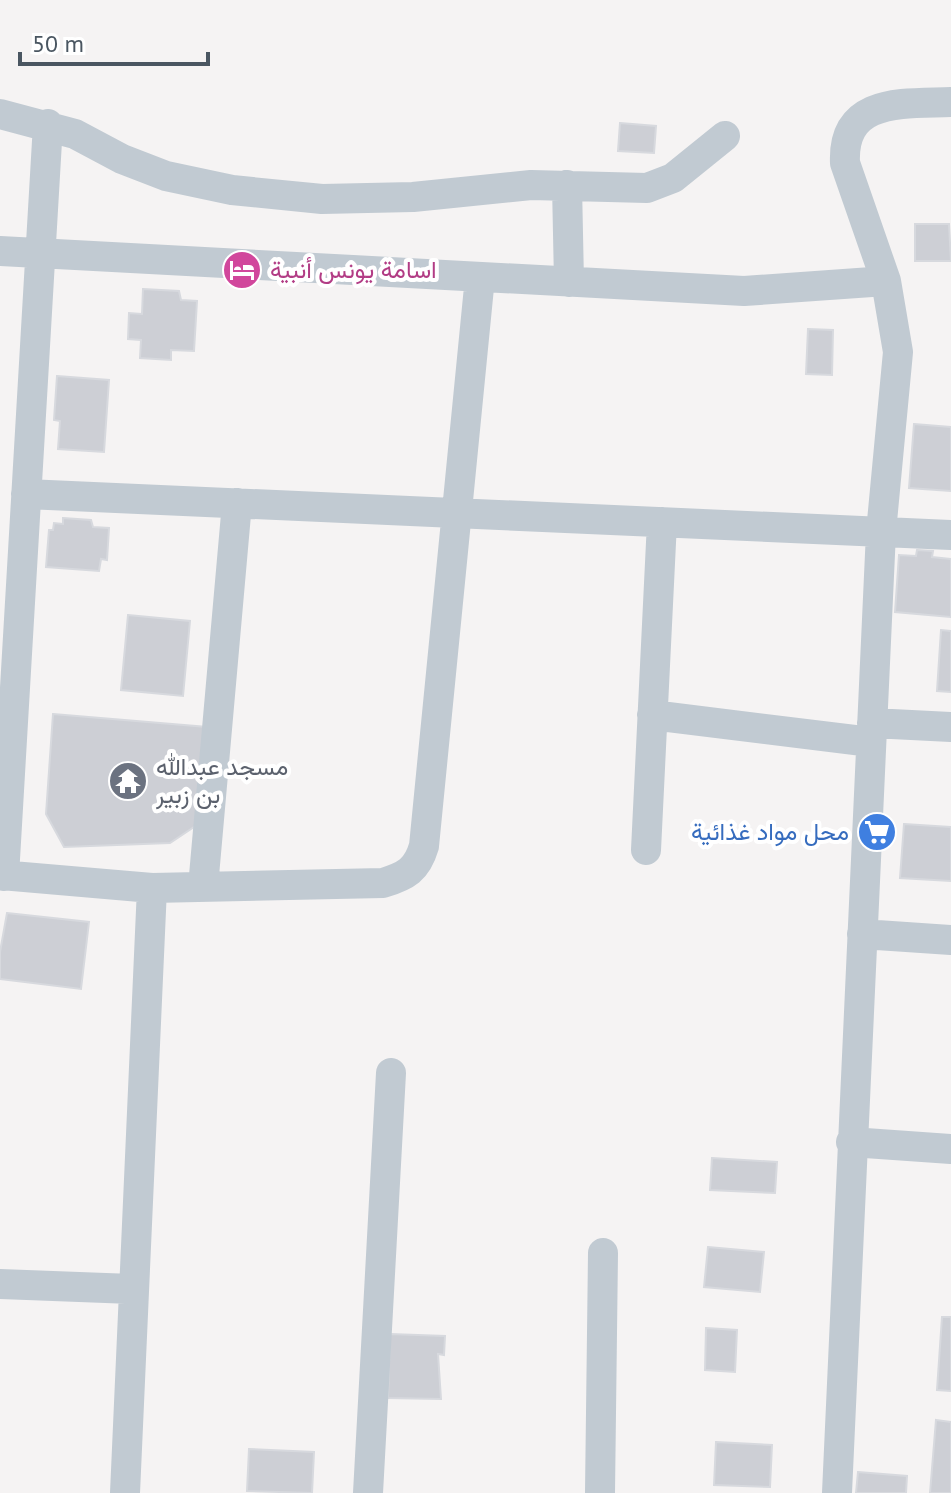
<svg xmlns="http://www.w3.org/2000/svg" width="951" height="1493" viewBox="0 0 951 1493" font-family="'PT Sans',Vazirmatn,sans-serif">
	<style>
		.building { fill: #cdcfd5; stroke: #d7d9de; stroke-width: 2 }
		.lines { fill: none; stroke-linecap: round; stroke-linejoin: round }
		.minor { stroke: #c1cad2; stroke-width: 30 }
		.labels { text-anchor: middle; stroke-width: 8; stroke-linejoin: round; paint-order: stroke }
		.hotel-label { font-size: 24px; fill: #b23c85; stroke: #fff; text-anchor: start }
		.worship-label { font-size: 24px; fill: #5b616d; stroke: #fff; text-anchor: start }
		.shop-label { font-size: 24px; fill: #366cbe; stroke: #fff; text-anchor: end }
	</style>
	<rect width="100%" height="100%" fill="#f5f3f3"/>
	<path class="building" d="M620,123L656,126L654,153L618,151Z
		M915,224H949L951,261H915Z
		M143,289L179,291L181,300L197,301L194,351L171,350V360L140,358L141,340L128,339L129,313L142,314Z
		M808,329L833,330L832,375L806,374Z
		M57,376L109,380L104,452L58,449L60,421L54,420Z
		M914,424L951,427V491L909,488Z
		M63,518L91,520L93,527L109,528L107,560L101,559L99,571L46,567L49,530H53L54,523L63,524Z
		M917,550L933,551L932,557L951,559V617L895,612L899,555L916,556Z
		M128,615L190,621L183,696L121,690Z
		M941,630L951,631V692L937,691Z
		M53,714L207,727L200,823L170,843L64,847L46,814Z
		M904,824L951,827V881L900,878Z
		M7,913L89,922L81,989L0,979V952Z
		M712,1158L777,1162L775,1193L710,1190Z
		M708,1247L764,1252L760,1292L704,1287Z
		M942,1317H951V1391L937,1390Z
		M706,1328L737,1330L735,1372L705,1370Z
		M390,1334L445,1336L444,1355L438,1354L441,1399L388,1398Z
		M936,1420L951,1422V1493H930Z
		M716,1442L772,1445L770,1487L714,1485Z
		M249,1449L314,1452L312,1493L247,1491Z
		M858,1472L907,1476L906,1493H856Z"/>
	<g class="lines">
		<path class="minor" d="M0,114L75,134L122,159L166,176L232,190L322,199L413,197L531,185L647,188L673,178L725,136
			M567,185L569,282
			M0,251L744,291L886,281
			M26,494L951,535
			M652,715L871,742
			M872,723L951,727
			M646,850L662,522
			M0,875L152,888L383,883C406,876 417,870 424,846L480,277
			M4,876L48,124
			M203,887L237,503
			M862,934L951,940
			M851,1142L951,1149
			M0,1284L132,1289
			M125,1493L152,888
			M368,1493L391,1073
			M600,1493L603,1253
			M837,1493L881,532L898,352L886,281L845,163C842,97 904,104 951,102"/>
	</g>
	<defs>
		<g id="hotel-disc" transform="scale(2)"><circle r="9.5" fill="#d1479c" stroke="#fff"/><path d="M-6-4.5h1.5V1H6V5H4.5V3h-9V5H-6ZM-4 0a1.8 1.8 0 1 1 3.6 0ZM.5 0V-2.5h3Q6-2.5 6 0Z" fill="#fff"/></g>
		<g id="temple-disc" transform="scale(2)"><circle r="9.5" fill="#6b7280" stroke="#fff"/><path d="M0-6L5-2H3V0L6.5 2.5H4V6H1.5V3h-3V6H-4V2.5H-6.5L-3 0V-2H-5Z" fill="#fff"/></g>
		<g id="supermarket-disc" transform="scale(2)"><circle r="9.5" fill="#3f7fe0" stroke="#fff"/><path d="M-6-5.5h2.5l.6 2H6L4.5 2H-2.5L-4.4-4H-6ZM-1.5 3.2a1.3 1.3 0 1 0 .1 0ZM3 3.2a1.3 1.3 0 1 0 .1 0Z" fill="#fff"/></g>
	</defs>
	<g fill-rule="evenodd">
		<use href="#hotel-disc" x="242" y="270"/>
		<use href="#temple-disc" x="128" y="781"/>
		<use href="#supermarket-disc" x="877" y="832"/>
	</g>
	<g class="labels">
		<g class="hotel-label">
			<text x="270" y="278">اسامة يونس أنبية</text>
		</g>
		<g class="worship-label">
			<text x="156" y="775">مسجد عبدالله<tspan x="156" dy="28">بن زبير</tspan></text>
		</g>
		<g class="shop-label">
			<text x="849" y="840">محل مواد غذائية</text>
		</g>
	</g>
	<path d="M20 52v12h188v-12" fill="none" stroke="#4a5661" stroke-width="4"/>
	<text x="32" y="52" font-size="24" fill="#4a5661" stroke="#ffffff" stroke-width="6" paint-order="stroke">50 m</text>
</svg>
